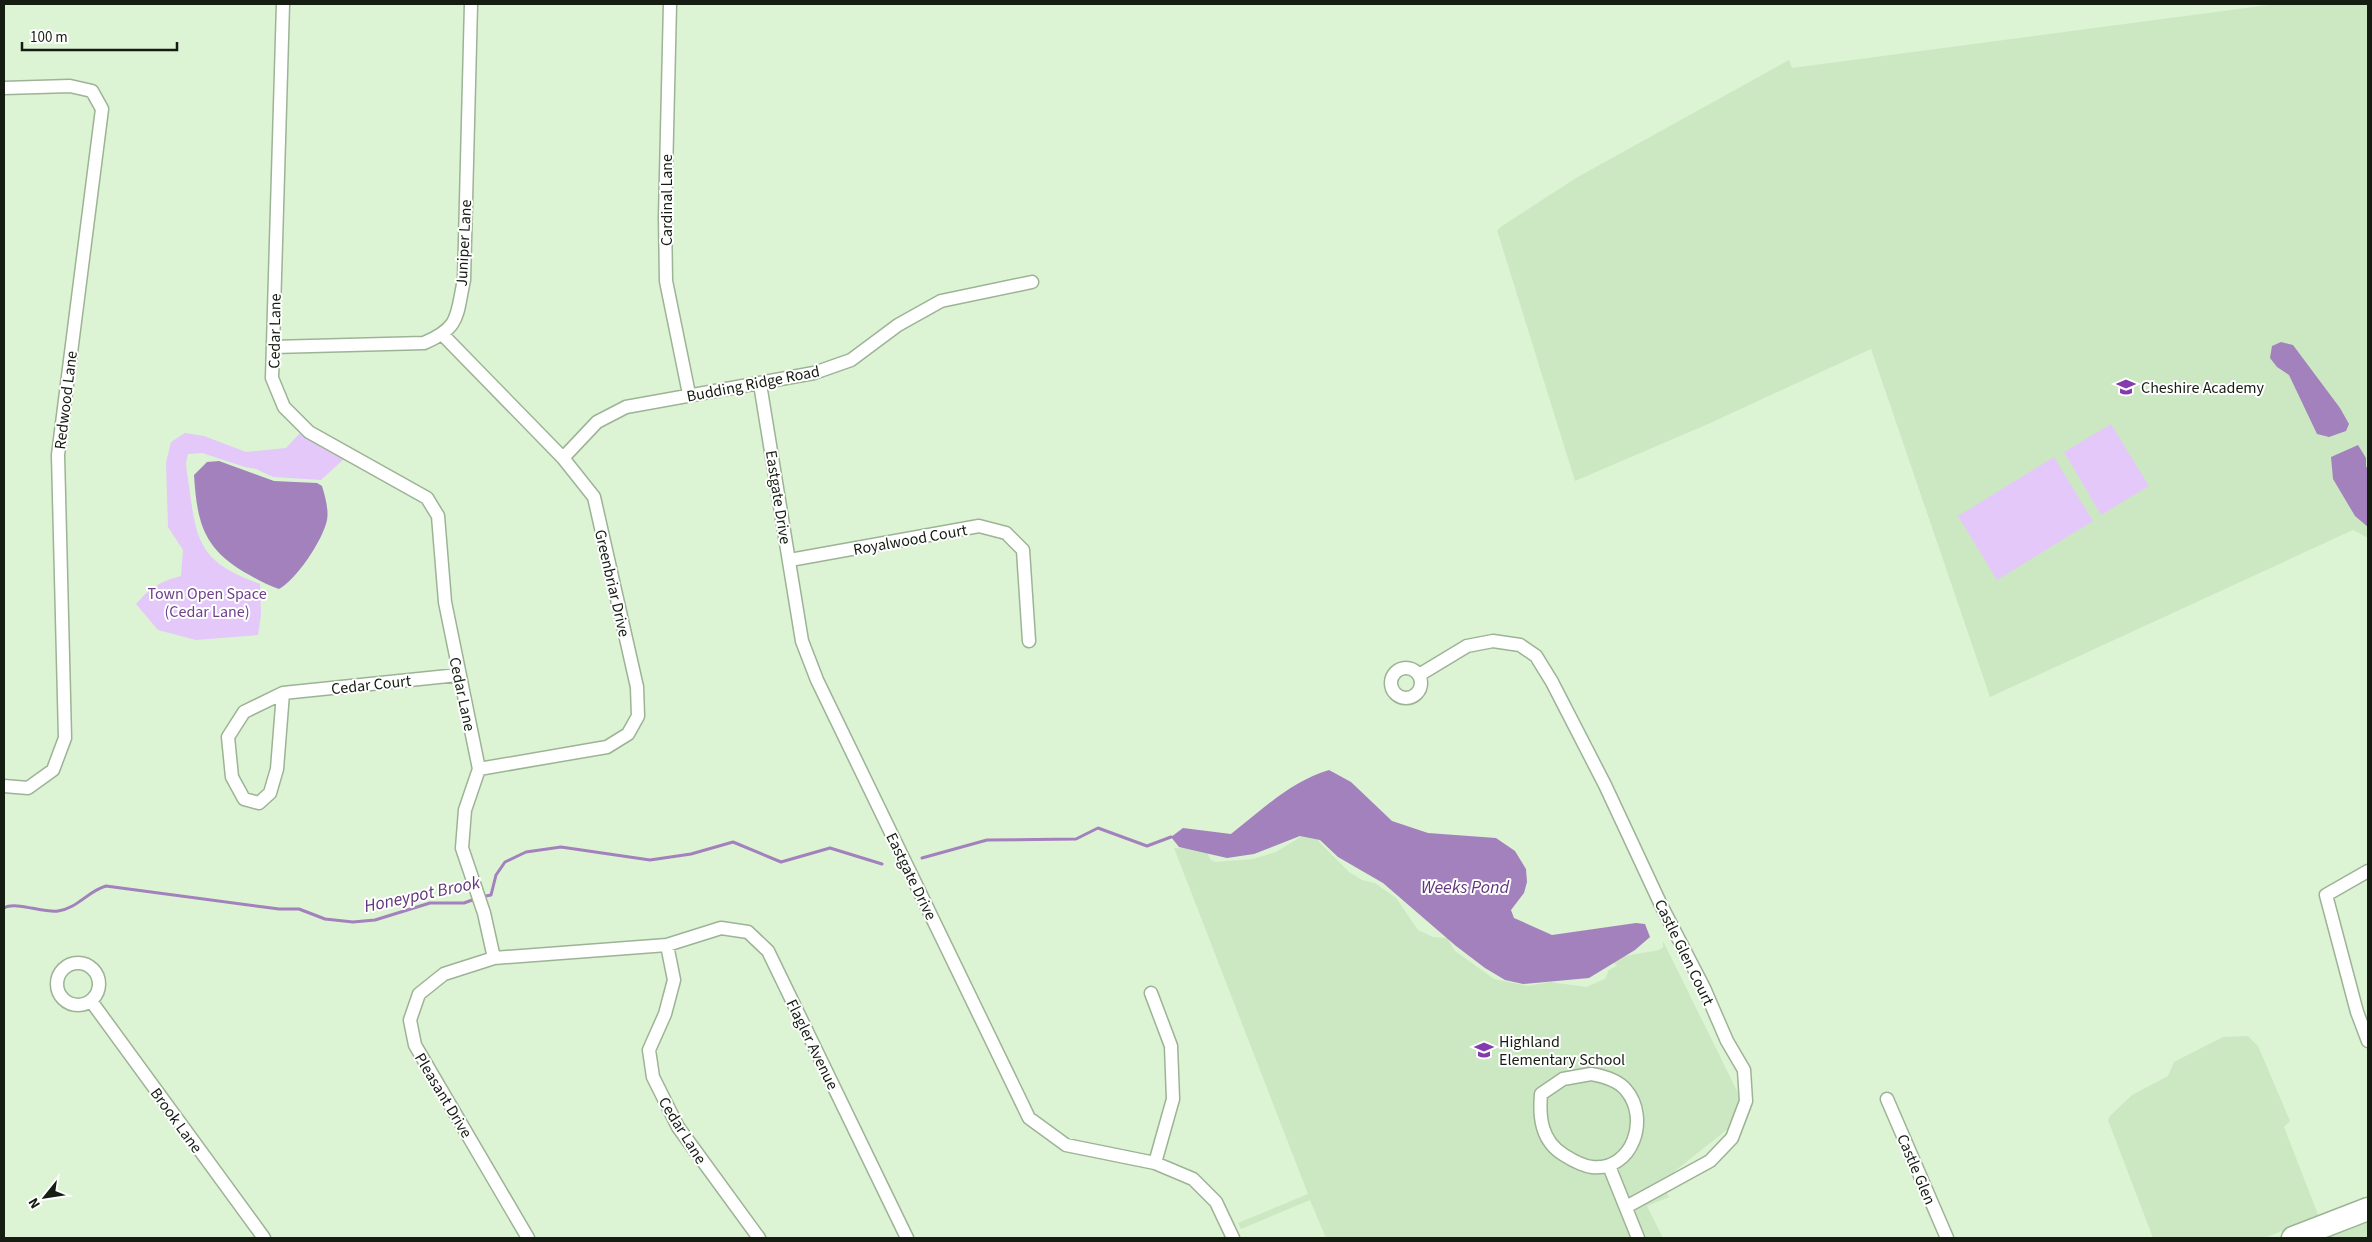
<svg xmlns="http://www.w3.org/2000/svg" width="2372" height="1242" viewBox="0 0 2372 1242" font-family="'Source Sans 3',sans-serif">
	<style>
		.built { fill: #cce8c3 }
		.green { fill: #e4c8f9 }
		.water { fill: #a381bc }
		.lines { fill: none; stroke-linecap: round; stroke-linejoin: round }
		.stream { stroke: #a381bc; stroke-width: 3 }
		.street-casing { stroke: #9db396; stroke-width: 15 }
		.highway-casing { stroke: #9db396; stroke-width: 25 }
		.street { stroke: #fff; stroke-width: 12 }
		.highway { stroke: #fff; stroke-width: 22 }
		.labels { text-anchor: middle; stroke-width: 4; stroke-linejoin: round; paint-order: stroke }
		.street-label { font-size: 16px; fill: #151d12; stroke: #fff }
		.poi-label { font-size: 16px; fill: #151d12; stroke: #fff; text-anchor: start }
		.park-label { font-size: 16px; fill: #6c3f88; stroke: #fff }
		.water-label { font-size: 18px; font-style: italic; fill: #62357d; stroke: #fff }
	</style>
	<rect width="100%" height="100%" fill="#dcf3d4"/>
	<path class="built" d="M2276,4H2368V538L2353,530L1990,697L1871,349L1708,424L1575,481L1497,230L1502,226L1576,178L1789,60L1792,68Z
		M1309,826L1321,844L1349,872L1362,880L1375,883L1396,898L1418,930L1433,937L1447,938L1455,951L1494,979L1528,986L1550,982L1586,987L1605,979L1609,970L1617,966L1600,949L1626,956L1659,950L1663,947V941L1748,1113L1661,1182L1669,1197L1647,1206L1663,1238H1326L1310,1200L1241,1229L1238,1223L1308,1194L1174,848L1206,849L1210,859L1215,862L1253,859L1276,852L1299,838Z
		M2248,1036L2258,1046L2290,1121L2284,1127L2319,1217L2264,1238H2153L2108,1120L2110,1116L2132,1095L2168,1076L2174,1062L2223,1037Z
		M2368,1222V1238H2326Z"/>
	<path class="green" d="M2111,424L2149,486L2101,515L2064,452Z
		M185,433L204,436L246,452L286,448L300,433L345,458L321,480L273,477L256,469L245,467L202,453L188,454L186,463L187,473C197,537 193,560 260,584L261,615L258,635L196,640L158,630L136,604C151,587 159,582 181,576L183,550L168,527L166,463L171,442Z
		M2054,457L2093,521L1997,580L1958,516Z"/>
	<path class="water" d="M2281,342L2293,345L2340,408L2349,424L2346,431L2329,437L2317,434L2289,375L2277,367L2270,358L2272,346Z
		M2358,445L2366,458V466L2368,470V527L2355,516L2333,479L2331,457Z
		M219,461L274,481L317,483L322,486C325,496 329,510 327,520C323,540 296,580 279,589C266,585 255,578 244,572C202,547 197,520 194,475L207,462Z
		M1329,770L1351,782L1392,821L1428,833L1496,838L1515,851L1526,869L1527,882L1524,893L1511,910L1514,918L1552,935L1636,923L1645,924L1650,937L1635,950L1589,978L1523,984L1505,980L1485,968L1456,946L1383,883L1338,857L1320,840L1300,836L1254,854L1227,858L1179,847L1171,837L1183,828L1231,834C1263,809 1290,782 1329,770Z"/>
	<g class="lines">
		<path class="stream" d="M922,858L987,840L1076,839L1098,828L1147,846L1171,837
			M481,897L491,895L496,875L505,862L526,852L561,847L650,860L691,854L733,842L781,862L830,848L882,864
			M4,908C15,901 43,913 58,911C78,908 88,891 106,886L279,909H299L325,919L353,922L375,920L430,903H464L475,899"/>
		<g class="street-casing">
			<path id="street" d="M283,4L272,378L284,407L309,432L427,498L438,516L445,602L479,769L465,810L462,848L484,913L494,958
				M670,4L665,217L666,281L689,394
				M4,88L70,86L92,91L102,109L58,455L65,738L53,770L28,788L4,786
				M443,335L563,458L594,497L637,687L638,716L628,734L607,747L479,769
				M273,347L424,343C461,327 456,316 464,280L471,4
				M760,384L802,641L817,680L1029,1118L1066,1145L1155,1163L1193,1179L1216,1202L1233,1238
				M563,458L597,422L626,407L814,373L851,360L898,325L941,301L1032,282
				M790,560L979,526L1006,533L1023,550L1029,641
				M1391 683a15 15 0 1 1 30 0a15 15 0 1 1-30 0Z
				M1419,675L1467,646L1493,641L1520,645L1536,656L1552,682L1605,785L1661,905L1704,988L1727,1041L1744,1070L1746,1101L1732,1138L1710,1161L1626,1207
				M283,693L277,769L270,793L259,803L244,799L232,777L228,737L244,712Z
				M283,693L458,675
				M2368,871L2326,895L2357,1012L2368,1041
				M667,945L721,928L748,932L768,951L907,1238
				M57 984a21 21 0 1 1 42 0a21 21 0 1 1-42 0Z
				M1151,993L1171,1046L1173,1099L1155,1163
				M91,1001L264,1238
				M1591,1074C1603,1076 1618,1080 1626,1090C1650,1118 1633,1171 1592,1167C1582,1166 1572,1160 1564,1155C1541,1141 1539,1117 1541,1094L1563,1079Z
				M1887,1099L1947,1238
				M1609,1166L1638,1238
				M528,1238L415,1045L410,1020L419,994L444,974L494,958L667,945L674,980L665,1014L649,1050L653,1077L678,1127L759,1238"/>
		</g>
		<g class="highway-casing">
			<path id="highway" d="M2293,1238L2368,1209"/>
		</g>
		<use href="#street" class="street"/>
		<use href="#highway" class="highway"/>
	</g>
	<defs>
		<g id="school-bare" transform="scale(1.5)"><path d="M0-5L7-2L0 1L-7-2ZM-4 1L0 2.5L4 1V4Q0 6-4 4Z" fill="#843bae" stroke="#fff" stroke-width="2.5" paint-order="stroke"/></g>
	</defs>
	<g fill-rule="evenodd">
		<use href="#school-bare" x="2126" y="387"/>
		<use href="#school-bare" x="1484" y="1050"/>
	</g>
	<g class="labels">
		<g class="street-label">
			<text transform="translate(666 200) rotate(-90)" y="6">Cardinal Lane</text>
			<text transform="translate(463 243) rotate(-87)" y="6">Juniper Lane</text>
			<text transform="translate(274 331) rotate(-89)" y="6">Cedar Lane</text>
			<text transform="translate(753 383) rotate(-11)" y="6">Budding Ridge Road</text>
			<text transform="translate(65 400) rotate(-83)" y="6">Redwood Lane</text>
			<text transform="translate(779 497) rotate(81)" y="6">Eastgate Drive</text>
			<text transform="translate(910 539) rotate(-10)" y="6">Royalwood Court</text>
			<text transform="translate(613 583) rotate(77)" y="6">Greenbriar Drive</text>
			<text transform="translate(371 684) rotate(-6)" y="6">Cedar Court</text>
			<text transform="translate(463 694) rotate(78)" y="6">Cedar Lane</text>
			<text transform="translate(912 876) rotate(64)" y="6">Eastgate Drive</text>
			<text transform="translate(1685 952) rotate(64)" y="6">Castle Glen Court</text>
			<text transform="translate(813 1044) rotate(64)" y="6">Flagler Avenue</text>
			<text transform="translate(444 1095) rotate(59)" y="6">Pleasant Drive</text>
			<text transform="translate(177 1120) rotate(54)" y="6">Brook Lane</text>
			<text transform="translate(683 1130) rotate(58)" y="6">Cedar Lane</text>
			<text transform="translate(1917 1169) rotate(67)" y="6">Castle Glen</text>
		</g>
		<g class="poi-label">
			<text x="2141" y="393">Cheshire Academy</text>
			<text x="1499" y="1047">Highland<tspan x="1499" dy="18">Elementary School</tspan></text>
		</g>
		<g class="park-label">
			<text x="207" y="599">Town Open Space<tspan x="207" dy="18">(Cedar Lane)</tspan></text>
		</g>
		<g class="water-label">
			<text x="1465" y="893">Weeks Pond</text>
			<text transform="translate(422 894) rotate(-12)" y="6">Honeypot Brook</text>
		</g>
	</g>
	<rect width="2372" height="1242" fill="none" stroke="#151d12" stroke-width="10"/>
	<g transform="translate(45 1197) rotate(240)" stroke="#ffffff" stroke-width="4" paint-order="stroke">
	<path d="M0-4L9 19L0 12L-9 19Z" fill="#151d12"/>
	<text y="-8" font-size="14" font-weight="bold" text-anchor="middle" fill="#151d12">N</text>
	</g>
	<path d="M22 42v8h155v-8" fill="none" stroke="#151d12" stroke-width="2.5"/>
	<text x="30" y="42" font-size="15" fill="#151d12" stroke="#ffffff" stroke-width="4" paint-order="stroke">100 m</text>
</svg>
